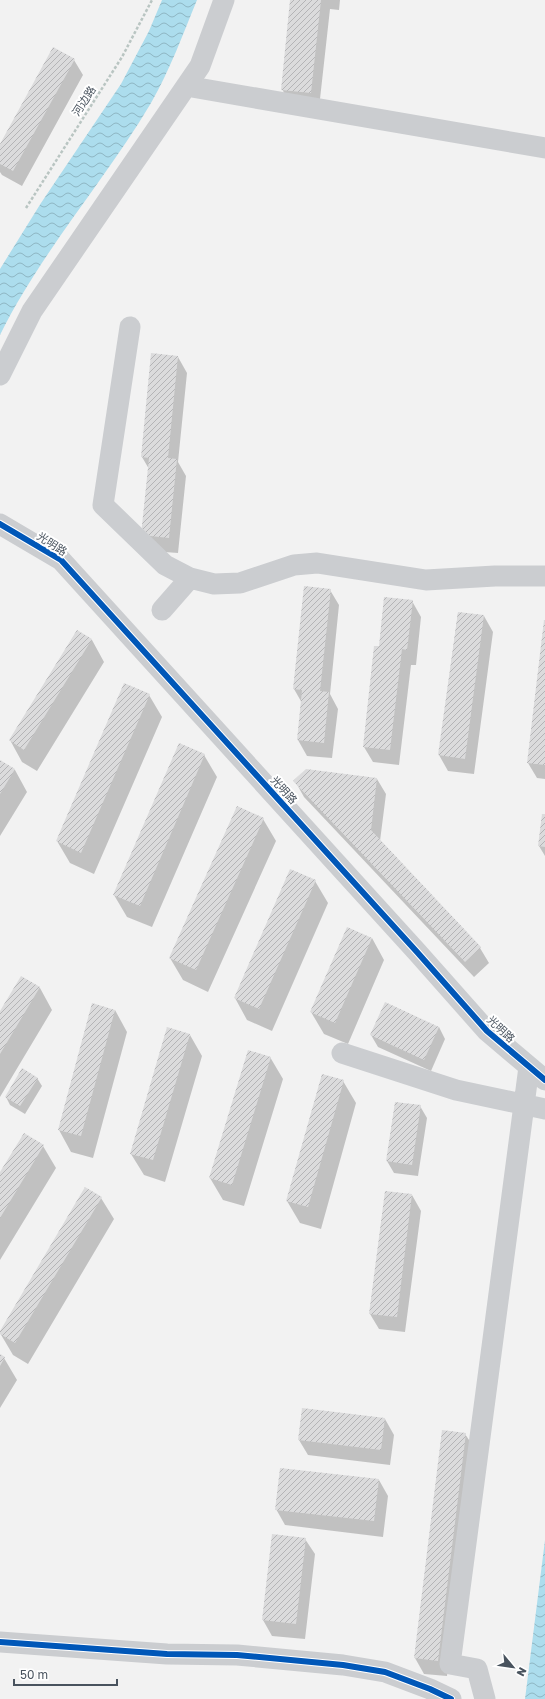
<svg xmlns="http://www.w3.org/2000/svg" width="545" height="1699" viewBox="0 0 545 1699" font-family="'Golos Text','Noto Sans SC',sans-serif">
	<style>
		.water { fill: url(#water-waves) }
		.shadow { fill: #0003 }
		.building { fill: url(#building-hatch) }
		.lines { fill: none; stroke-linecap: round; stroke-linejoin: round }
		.path { stroke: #b9c5c2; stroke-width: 2.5; stroke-dasharray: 3 2; stroke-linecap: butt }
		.minor { stroke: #cbcdd0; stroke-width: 21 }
		.cycleway-casing { stroke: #fff; stroke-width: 8 }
		.cycleway { stroke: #0057b8; stroke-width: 6 }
		.labels { text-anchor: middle; stroke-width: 4; stroke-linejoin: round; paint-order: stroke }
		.street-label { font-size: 11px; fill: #49535e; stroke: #fff }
	</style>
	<defs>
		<pattern id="water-waves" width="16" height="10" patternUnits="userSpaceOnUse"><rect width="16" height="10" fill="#acdded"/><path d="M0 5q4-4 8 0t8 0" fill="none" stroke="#8eb6c3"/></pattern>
		<pattern id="building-hatch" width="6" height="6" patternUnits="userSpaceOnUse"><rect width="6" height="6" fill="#dbdbdc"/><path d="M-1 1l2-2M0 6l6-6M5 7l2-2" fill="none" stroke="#b4b4b6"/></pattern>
	</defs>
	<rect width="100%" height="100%" fill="#f2f2f2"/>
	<path class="water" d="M162,0H197C183,34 170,70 151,103C104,182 41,252 0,335V269L41,203L121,84L149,31Z
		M545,1540V1699H525Z"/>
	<path class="shadow" d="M291,0H340L339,10L330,9L319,108L291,105L282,89Z
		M74,60L83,75L22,186L2,175L0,172V146Z
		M178,357L187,373L178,462L186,476L178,553L151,551L142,535L149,469L142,457Z
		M330,590L339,605L330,694L338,709L332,758L307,756L298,740L302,703L294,689Z
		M412,601L421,617L416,665H411L399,765L373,762L364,747L380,647Z
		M458,613L484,616L493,632L474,774L448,771L439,755Z
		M545,620V779L537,778L528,763Z
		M77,631L92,640L104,662L37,771L22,762L10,740Z
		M149,695L162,717L94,874L70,863L57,841Z
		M204,755L217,777L152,927L127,917L114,895Z
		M0,761L15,770L27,792L0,836Z
		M377,779L386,794L380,841L480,948L489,963L474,977L304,797L295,781Z
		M545,815V856L539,846Z
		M263,819L276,841L208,992L183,980L170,958Z
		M315,881L328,903L272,1031L247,1020L235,998Z
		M372,938L384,960L348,1044L324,1034L311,1012Z
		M22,977L40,988L52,1010L0,1097V1013Z
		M115,1010L127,1032L93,1158L71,1152L59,1130Z
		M439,1027L445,1039L431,1071L378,1047L371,1035Z
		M190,1035L202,1056L165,1182L144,1175L131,1154Z
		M270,1057L283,1079L244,1206L223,1200L210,1178Z
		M37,1078L42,1086L25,1114L10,1105L6,1097Z
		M343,1081L356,1103L321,1229L300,1223L287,1201Z
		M420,1106L427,1118L418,1176L394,1173L387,1161Z
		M43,1146L56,1168L0,1260V1174Z
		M412,1195L421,1211L405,1332L379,1329L370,1314Z
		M101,1198L114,1219L28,1364L13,1355L0,1333Z
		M0,1356L4,1358L17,1380L0,1408Z
		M385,1419L394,1435L390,1465L308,1455L299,1440Z
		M465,1434L475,1449L447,1676L424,1674L415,1658Z
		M379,1480L388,1496L383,1537L285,1525L276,1509Z
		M305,1539L315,1554L305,1639L272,1636L263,1620Z"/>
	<path class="building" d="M290,0H321L311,93L281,90Z
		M53,47L75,59L13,171L0,164V144Z
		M151,353L178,356L168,458L177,459L169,538L141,535L149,458L141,457Z
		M304,586L331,589L320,691L329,692L324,743L297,740L302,690L293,689Z
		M384,597L413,600L407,650L402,649L390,750L363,747L374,646H379Z
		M458,612L484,615L465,759L438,755Z
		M544,620H545V765L527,763Z
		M77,630L92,639L24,750L9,740Z
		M124,683L150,694L81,853L56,841Z
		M179,743L205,754L140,906L113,895Z
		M0,760L15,769L0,794Z
		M306,769L377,778L371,830L481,947L465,962L293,781Z
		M237,806L264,818L196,970L169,958Z
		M542,814H545V847L538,846Z
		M290,869L316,880L259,1009L234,998Z
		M347,927L372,938L335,1023L310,1012Z
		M21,976L40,987L0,1054V1011Z
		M385,1002L439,1027L424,1060L370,1035Z
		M92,1003L115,1010L81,1136L58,1130Z
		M167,1027L190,1034L153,1160L130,1154Z
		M248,1050L271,1057L232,1185L209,1178Z
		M22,1068L38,1078L20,1106L5,1097Z
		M322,1074L344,1080L308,1207L286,1201Z
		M395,1102L421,1105L412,1165L386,1161Z
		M24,1133L44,1145L0,1218V1172Z
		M85,1187L102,1197L15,1343L0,1334V1331Z
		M385,1191L412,1194L397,1317L369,1314Z
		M0,1354L5,1357L0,1366Z
		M302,1408L385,1418L381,1450L298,1440Z
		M442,1430L466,1433L438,1661L414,1658Z
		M280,1468L379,1479L374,1521L275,1510Z
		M272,1534L306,1538L296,1624L262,1620Z"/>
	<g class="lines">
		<path class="path" d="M26,208L122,57L152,0"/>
		<path class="minor" d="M186,86L545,148
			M130,327L103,505L165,565L190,578L214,584L240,583L294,565L317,563L426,580L495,576H545
			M0,375L32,311L200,66L224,0
			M0,524L61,560L417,952L487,1031L545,1080
			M162,610L190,578
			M342,1053L456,1090L545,1109
			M0,1642L167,1654L237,1655L343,1665L385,1672L430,1689L451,1699
			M485,1699L477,1669L450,1664L529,1067"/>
		<g class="cycleway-casing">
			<path id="cycleway" d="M0,524L61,560L417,952L487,1031L545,1080
				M0,1642L167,1654L237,1655L343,1665L385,1672L430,1689L451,1699"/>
		</g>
		<use href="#cycleway" class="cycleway"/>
	</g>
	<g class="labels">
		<g class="street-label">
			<text transform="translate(84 101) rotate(-57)" y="4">河边路</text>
			<text transform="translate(52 544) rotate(33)" y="4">光明路</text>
			<text transform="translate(284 790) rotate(48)" y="4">光明路</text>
			<text transform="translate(501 1029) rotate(43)" y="4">光明路</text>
		</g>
	</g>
	<g transform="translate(513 1667) rotate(119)" stroke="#ffffff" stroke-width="3" paint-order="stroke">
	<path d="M0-3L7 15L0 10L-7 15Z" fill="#49535e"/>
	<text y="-6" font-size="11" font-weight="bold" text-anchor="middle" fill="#49535e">N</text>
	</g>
	<path d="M14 1679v6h103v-6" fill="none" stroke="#49535e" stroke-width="2"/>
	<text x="20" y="1679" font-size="12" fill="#49535e" stroke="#ffffff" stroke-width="3" paint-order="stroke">50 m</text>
</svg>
